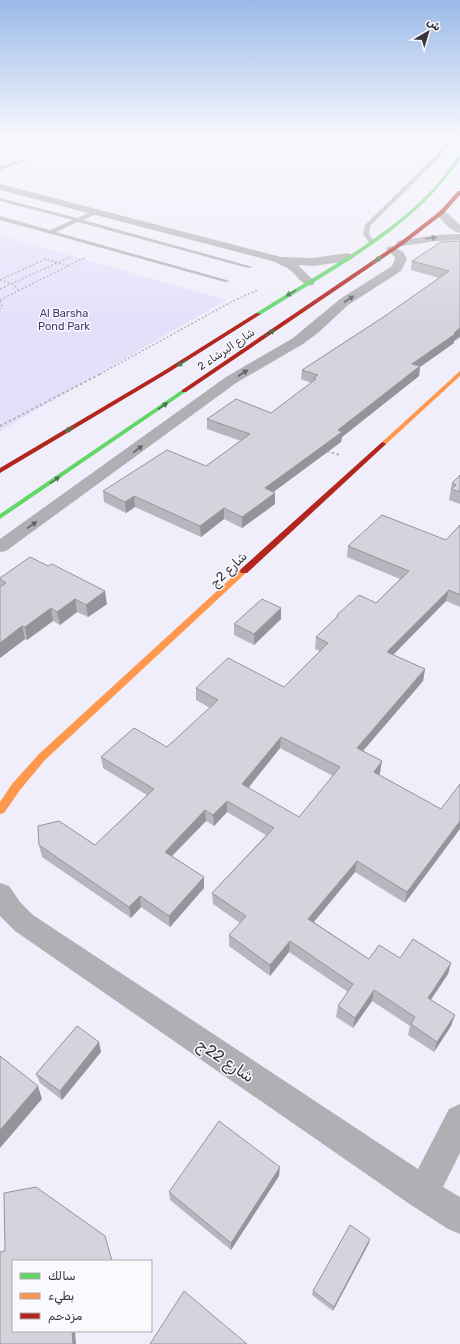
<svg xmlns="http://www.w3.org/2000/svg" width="460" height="1344" viewBox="0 0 460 1344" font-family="Rubik,'Noto Sans Arabic',sans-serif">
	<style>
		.green { fill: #e3e1fa }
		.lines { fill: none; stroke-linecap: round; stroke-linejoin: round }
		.path-far1 { stroke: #b3b2b9; stroke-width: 1.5; stroke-dasharray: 2 2; stroke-linecap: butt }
		.path { stroke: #b3b2b9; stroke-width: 2; stroke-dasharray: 2.5 2.5; stroke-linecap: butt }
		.lane { fill: #b0b0b4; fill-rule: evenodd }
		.street { fill: #b0b0b4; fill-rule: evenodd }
		.fast { fill: #63d668; fill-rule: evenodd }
		.slow { fill: #ff974d; fill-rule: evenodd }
		.jam { fill: #b3261e; fill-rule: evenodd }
		.wall { fill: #b7b6be; fill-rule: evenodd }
		.shaded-wall { fill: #95949b }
		.building { fill: #d5d4dd; stroke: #95949b; fill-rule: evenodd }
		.oneway { fill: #626168 }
		.oneway2 { fill: #49774f }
		.labels { text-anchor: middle; stroke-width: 3; stroke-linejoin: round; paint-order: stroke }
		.far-park-label { font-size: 11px; fill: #433976; stroke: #faf9fd }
		.far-street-label { font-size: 11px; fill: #38373f; stroke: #faf9fd }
		.street-label { font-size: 13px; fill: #38373f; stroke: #faf9fd }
		.near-street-label { font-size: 16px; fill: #38373f; stroke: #faf9fd }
	</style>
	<rect width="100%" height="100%" fill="#efeefa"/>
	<path class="green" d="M0,235L226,300L0,431Z"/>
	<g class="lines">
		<path class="path-far1" d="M0,280L46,259L69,266
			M0,280L13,284L18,290
			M0,289L70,257
			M0,300L84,258
			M0,301L2,306L0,309
			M100,374L233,301L258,290"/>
		<path class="path" d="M0,426L102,373
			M327,451L340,455"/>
		<path class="lane" d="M442,137H446L448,144L439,158L370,226L369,234L374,241L369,242L363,234L365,225L435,156L444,144Z
			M24,159L28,160L0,170V167Z
			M0,198L77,218L94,211H98V213L83,220L253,267L248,268L78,222L56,232L230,281L225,282L0,220V216L50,230L73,220L0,201Z"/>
		<path class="street" d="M0,184L281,257L313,258L348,253L352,255L354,257L352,259L348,261L313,266L298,265L315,282L313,285C302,287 298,276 290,270C285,266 278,264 272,261L0,190Z
			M441,210L445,211L460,225V233C450,231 442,221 436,213Z
			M460,234V240L437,241L402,246L398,245L396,243L398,241L402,240L437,235Z
			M392,246L403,252L407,259L401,271L348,305L319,332L303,344L236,383L6,551L0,552V539L226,377L293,338L340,299L392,266L395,259L394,256L386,249L388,247Z
			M0,883L9,886L20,902L33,915L418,1169L449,1109L460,1104V1153L443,1187L460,1197V1234L448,1229L411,1205L15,931L0,916Z"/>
		<path class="fast" d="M459,155H460V159C412,231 331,270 260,315H256V313C313,277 375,245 424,198C438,185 448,170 459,155Z
			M182,390L187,391L0,519V514Z"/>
		<path class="slow" d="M460,371V376L385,445H381V443Z
			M241,569H247L248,571L45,760L20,790L4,813L0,814V802L12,784L39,754Z"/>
		<path class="jam" d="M458,191H460V195L443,214L404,244L186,392H182V390L400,242L439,212Z
			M256,313L261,314L166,374L0,473V468L162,372Z
			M383,442L386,444L385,445L247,573H241L240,571L241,569L381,443Z"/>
	</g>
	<path class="wall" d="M460,241V337L454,341V343L420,367L419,376L342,437L341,442L273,492L275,504L242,528L224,519L201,537L135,507L126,513L104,502L103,491L206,466L241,441L207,429V419L271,413L311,383L301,379L302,370L385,316L439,278L411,270L412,261Z
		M460,475V504L449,500L452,483Z
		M460,525V607L446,601L393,655L425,669L423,681L363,751L380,773L379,775L441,809L405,903L355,872L314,922L369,959L400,958L451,963L448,974L431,1000L451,1026L434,1052L408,1035L410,1026L372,1001L353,1028L336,1017L338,1006L348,992L289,952L270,976L229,946V935L240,923L213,904L212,893L266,835L227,812L214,826L206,821L172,856L204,877V888L170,927L141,907L131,918L42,857L39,845H95L147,795L103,768L101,757L167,747L210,708L196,700V688L284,687L320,651L315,649L316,637L336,618L337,615L376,603L400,579L347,557L348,546L446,540ZM280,748L333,776L299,817L248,788Z
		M0,578L107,604L88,617L77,612L60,625L53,621L27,640L25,639L0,658Z
		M281,619L254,645L234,635V624Z
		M101,1052L62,1100L40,1083L36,1074Z
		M279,1176L231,1250L170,1200L169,1192Z
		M369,1243L333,1311L312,1295L313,1291Z"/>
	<path class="shaded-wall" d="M460,328V337L454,341V343L420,367L419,376L342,437L341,442L264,499L265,488L338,430L412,364Z
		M275,493V504L242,528V517Z
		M134,496L135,507L126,513L125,502Z
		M224,508V519L201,537L200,526Z
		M449,590L446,601L385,663L387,652Z
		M105,591L107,604L88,617L86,605Z
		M75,599L77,612L60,625L57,612Z
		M51,608L53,621L27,640L25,627Z
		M281,608V619L254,645V634Z
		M22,626L25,639L0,658V643Z
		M425,669L423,681L355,760L357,748Z
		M281,737L280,748L242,796V784Z
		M382,761L380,773L372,784L374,772Z
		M227,801V812L214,826L213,815Z
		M205,810L206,821L165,863V852Z
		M460,821V829L405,903L407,892Z
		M357,861L355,872L307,930L308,919Z
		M204,877V888L170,927L169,916Z
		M140,896L141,907L131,918L129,907Z
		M290,941L289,952L270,976V965Z
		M451,963L448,974L425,1008L428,998Z
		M374,990L372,1001L353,1028L355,1018Z
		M455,1015L451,1026L434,1052L437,1042Z
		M99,1042L101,1052L62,1100L60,1091Z
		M38,1086L42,1099L0,1148V1130Z
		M280,1167L279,1176L231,1250V1243Z
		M370,1239L369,1243L333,1311L334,1307Z
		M72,1331H75L76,1344H73Z"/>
	<path class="building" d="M460,241V328L454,333L455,334L412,364L420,366L338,430L342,432L265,488L275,493L242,517L224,508L200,526L134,496L125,502L103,491L167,450L206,466L250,434L207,419L236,399L271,413L316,379L313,378L318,375L302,370L385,316L449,271L412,261L441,242Z
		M460,475V492L451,489L456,485L452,483Z
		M382,515L446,540L460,525V595L449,590L387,652L425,669L357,748L382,761L374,772L441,809L460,784V821L407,892L357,861L308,919L369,959L379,945L400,958L413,939L451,963L428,998L455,1015L437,1042L411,1024L415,1017L374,990L355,1018L338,1006L353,984L290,941L270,965L229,935L246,916L212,893L274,828L227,801L213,815L205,810L165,852L204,877L169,916L140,896L129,907L39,845L38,826L59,821L95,845L154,789L101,757L134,728L167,747L218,700L196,688L228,658L284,687L328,643L316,637L338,616L337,615L359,595L376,603L409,571L348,546ZM281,737L340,767L299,817L242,784Z
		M30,557L48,566L52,564L105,591L86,605L75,599L57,612L51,608L25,627L22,626L0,643V587L6,583L0,579V578Z
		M262,599L281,608L254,634L234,624Z
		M77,1026L99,1042L60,1091L36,1074Z
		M0,1056L38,1086L0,1130Z
		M219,1121L280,1167L231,1243L169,1192Z
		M36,1187L105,1236L112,1261H13V1331H72L73,1344H0V1252L5,1251L4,1193Z
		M350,1225L370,1239L334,1307L313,1291Z
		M184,1291L247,1344H150Z"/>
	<defs><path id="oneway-solid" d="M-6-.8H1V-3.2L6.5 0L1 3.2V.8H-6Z"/></defs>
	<g class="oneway">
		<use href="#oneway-solid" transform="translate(431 238) rotate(-7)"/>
		<use href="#oneway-solid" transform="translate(349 299) rotate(-33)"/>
		<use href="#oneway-solid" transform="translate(243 373) rotate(-33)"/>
		<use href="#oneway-solid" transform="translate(138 449) rotate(-36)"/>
		<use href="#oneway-solid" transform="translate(32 525) rotate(-35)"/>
	</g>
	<g class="oneway2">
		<use href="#oneway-solid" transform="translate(377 260) rotate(-35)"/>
		<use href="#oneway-solid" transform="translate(291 293) rotate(148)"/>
		<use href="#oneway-solid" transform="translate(270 333) rotate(-34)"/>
		<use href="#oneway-solid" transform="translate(182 363) rotate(149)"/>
		<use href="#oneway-solid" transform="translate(163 406) rotate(-34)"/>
		<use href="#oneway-solid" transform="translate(70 429) rotate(149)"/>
		<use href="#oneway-solid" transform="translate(55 480) rotate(-34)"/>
	</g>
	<linearGradient id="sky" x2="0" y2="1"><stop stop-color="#9abae8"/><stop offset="0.42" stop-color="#f8f7fd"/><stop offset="1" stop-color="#f8f7fd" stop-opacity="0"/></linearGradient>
	<rect width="460" height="325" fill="url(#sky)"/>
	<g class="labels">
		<g class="far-park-label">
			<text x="64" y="317">Al Barsha<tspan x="64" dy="13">Pond Park</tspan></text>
		</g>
		<g class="far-street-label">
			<text transform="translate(226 349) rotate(-34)" y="4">شارع البرشاء 2</text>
		</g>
		<g class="street-label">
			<text transform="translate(228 569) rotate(-43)" y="5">شارع 2ج</text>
		</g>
		<g class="near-street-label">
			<text transform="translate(226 1060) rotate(34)" y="6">شارع 22ج</text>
		</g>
	</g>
	<rect x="12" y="1260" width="140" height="72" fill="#faf9fd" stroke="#acabb1"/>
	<rect x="20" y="1273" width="20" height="6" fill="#63d668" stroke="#acabb1"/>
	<text x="48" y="1280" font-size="12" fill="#38373f">سالك</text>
	<rect x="20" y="1293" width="20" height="6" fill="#ff974d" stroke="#acabb1"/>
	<text x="48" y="1300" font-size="12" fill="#38373f">بطيء</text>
	<rect x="20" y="1313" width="20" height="6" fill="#b3261e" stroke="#acabb1"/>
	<text x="48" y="1320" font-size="12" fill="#38373f">مزدحم</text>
	<g transform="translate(428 32) rotate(38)" stroke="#faf9fd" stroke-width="3" paint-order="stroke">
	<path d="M0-3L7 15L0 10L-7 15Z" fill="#38373f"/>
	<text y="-6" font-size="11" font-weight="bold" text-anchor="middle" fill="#38373f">ش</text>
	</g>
</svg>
